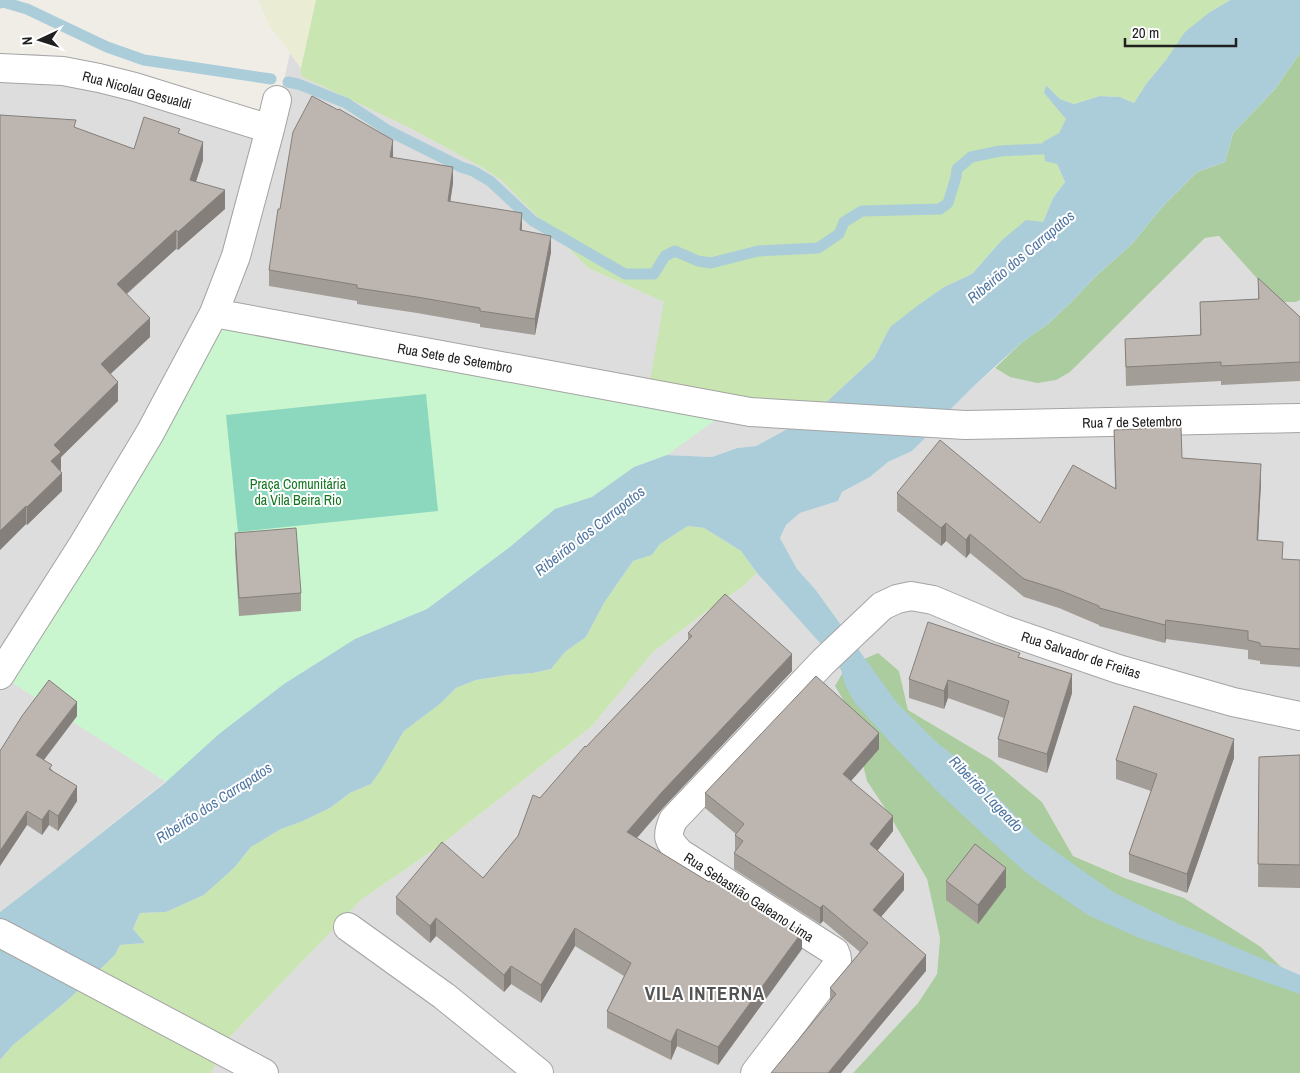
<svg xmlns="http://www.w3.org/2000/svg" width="1300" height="1073" viewBox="0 0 1300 1073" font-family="'Archivo Narrow',sans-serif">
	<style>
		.residential { fill: #dedddd }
		.farmland { fill: #eaedd4 }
		.grass { fill: #c9e5b2 }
		.forest { fill: #abcc9f }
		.park { fill: #c9f6ce }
		.pitch { fill: #8cd8be }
		.water { fill: #abcdda }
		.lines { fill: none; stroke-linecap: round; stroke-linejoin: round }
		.stream { stroke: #abcdda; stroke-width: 11 }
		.minor-casing { stroke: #a4a4a4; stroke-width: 30 }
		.minor { stroke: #fff; stroke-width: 28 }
		.wall { fill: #a39d97 }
		.shaded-wall { fill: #847f7b }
		.building { fill: #bdb6b0; stroke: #847f7b }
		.labels { text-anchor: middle; stroke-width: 4; stroke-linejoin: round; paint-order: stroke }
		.street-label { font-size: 14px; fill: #202020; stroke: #fff }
		.park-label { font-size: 14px; fill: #157721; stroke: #fff }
		.water-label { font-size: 15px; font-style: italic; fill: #5076a1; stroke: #fff }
		.district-label { font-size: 19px; font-weight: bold; letter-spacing: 1px; fill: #535353; stroke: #fff }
	</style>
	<rect width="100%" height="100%" fill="#f0ede7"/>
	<path class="residential" d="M290,53L301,68V76L412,129L483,168L502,181L588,268L664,302L821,407L789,428L756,446L737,448L712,457L667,455L634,467L592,497L181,769L61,865L0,912V54H37L102,67L274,125Z
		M1219,236L1278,302H1296L1300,300V975L1281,967L1261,947L1127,879L1073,856L1042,802L992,760L908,710L899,671L868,662L849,638L815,589L797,569L780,538L786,525L800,513L838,501L842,492L870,477L888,462L912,451L946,414L976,384L995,368L1010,377L1070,372L1205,238Z
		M757,573L820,643L841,670L850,711L887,811L927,879L940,938L937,974L918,1003L853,1073H211L229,1038L362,899L438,847L591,727L653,652L700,616L743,586Z"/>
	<path class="farmland" d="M258,0H316L301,68L269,25Z"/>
	<path class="grass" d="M316,0H1230L1210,12L1166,60L1146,84L1134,103L1120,97L1100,96L1074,104L1060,99L1046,85L1044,93L1067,119L1059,133L1057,164L1065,182L1053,198L1043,222L1001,241L972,274L944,287L890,327L874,358L821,407L649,386L664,302L588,268L502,181L483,168L412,129L301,76V68Z
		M688,526L704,528L741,551L757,573L743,586L700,616L653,652L591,727L438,847L362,899L229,1038L211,1073H0V1060L13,1045L67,1001L115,955L120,945L144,943L133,929L140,913L166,912L204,895L234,868L251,847L281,829L303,821L330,808L350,793L371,784L381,770L404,731L440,704L456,688L476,680L508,675L533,673L551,669L565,652L586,637L604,603L633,561L652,555L660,544Z"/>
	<path class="forest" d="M1300,53V300L1296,302H1278L1219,236L1205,238L1070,372L1056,380L1037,383L1010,377L995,368L1021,343L1049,323L1072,301L1096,276L1132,244L1162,207L1197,172L1225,162L1233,133L1275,89Z
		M878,653L899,671L908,710L992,760L1042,802L1073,856L1127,879L1184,898L1261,947L1300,986V1073H853L918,1003L937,974L940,938L927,879L887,811L867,781L850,711L835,686L846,667Z"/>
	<path class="park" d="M217,317L725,413L667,455L634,467L592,497L555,509L510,547L427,609L355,639L166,782L2,676Z"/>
	<path class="pitch" d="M426,394L438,511L238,532L226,415Z"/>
	<path class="water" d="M1230,0H1300V53L1275,89L1233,133L1225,162L1197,172L1162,207L1132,244L1096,276L1072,301L1049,323L1021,343L976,384L946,414L930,433L912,451L888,462L870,477L842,492L838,501L800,513L786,525L780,538L797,569L815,589L897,703L935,741L974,772L1035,836L1066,859L1113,892L1181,925L1205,934L1300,975V994L1137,937L1088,915L1029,875L982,833L939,793L891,743L855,703L846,687L841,670L828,652L757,573L741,551L704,528L688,526L660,544L652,555L633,561L604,603L586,637L565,652L551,669L533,673L508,675L476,680L456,688L440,704L404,731L381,770L371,784L350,793L330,808L303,821L281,829L251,847L234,868L204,895L166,912L140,913L133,929L145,943L120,945L115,955L67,1001L13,1045L0,1060V912L61,865L166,782L219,734L284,684L355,639L427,609L510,547L555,509L592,497L634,467L667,455L712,457L737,448L756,446L789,428L821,407L874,358L890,327L917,306L944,287L972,274L1001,241L1026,220L1043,222L1053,198L1065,182L1057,164L1045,161L1043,142L1059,133L1066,119L1044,93L1046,85L1060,99L1074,104L1100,96L1120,97L1134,103L1146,84L1166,60L1185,32L1210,12Z"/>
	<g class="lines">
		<path class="stream" d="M0,3L3,2L27,9L107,47L144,60L271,79
			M288,82L298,84L346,103L389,131L461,167L473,171L490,181L533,221L625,274H654L665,256L675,251L698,261L711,263L758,251L818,248L839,234L844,222L862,211L940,209L948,203L956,177L957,169L971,157L1000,151L1059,148"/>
		<g class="minor-casing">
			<path id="minor" d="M0,68L63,71L99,78L135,87L270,129
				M214,313L750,412L965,425L1300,418
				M0,675L84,543L150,433L214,313L236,256L270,129L277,100
				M348,927L444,996L539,1073
				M0,933L264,1073
				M755,1073L835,968C838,962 838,958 835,952L680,853C668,840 666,837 673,820L823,662L882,606L897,599L911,596L933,600L1002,629L1118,669L1233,702L1300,716"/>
		</g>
		<use href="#minor" class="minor"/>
	</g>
	<path class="wall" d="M0,115L76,128L134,149L180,134L203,160L196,182L225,209L178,250L176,249L127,294L150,337L110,374L118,401L61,457L60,471L62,491L27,525L26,524L0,550Z
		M392,158L453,183L450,202L522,230L551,252L535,335L480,327V324L417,313L357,304V301L269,286V270L280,209Z
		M1258,278L1300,317V381L1221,385V381L1126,386L1125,339L1200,335V302L1258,299Z
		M1114,430L1182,458L1261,482L1258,541L1283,559L1300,560V667L1260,664V661L1248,659V650L1166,639L1165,643L1099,626V625L1059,608L1024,597L970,553L966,558L946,541L941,546L897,511V493L1040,523L1115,488Z
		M235,533L301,593V611L239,616L235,552Z
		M688,633L792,671L662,809L637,838L802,949L718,1065L677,1046L671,1060L607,1028V1011L624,976L575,946L541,1003L511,984L504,992L436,936L430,943L396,914V897L483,878L518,836L540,798L586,747L688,640Z
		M1020,657L1072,693L1047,773L998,757V739L1004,718L948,698L944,709L909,698V679Z
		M77,716L44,760L77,801L58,831L49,825L42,835L27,825L0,866V751Z
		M879,749L851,781L893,831L877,851L904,890L881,917L926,971L830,1001V988L860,952L823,921L820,924L734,869V853L735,851V835L736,834L705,808V793Z
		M1300,755V888L1258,887L1259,757Z
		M1234,758L1187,893L1129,872V854L1151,791L1116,779V760Z
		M946,881L1006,887L978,924L946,900Z"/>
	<path class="shaded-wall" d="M393,140V156L390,173V157Z
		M203,142V160L190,199V180Z
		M453,167V183L448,217V201Z
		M225,190V209L178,250V232Z
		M522,213V229L520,246V230Z
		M176,230V249L117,302V284Z
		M551,236V252L535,335V319Z
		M150,318V337L101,383V364Z
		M118,382V401L61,457V470L51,479V461L54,445Z
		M1261,464V482L1257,559V540Z
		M62,473V491L27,525V507Z
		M26,506V524L0,550V531Z
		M946,523V541L941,546V528Z
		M970,534V553L966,558V540Z
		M1166,620V639L1165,643V625Z
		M792,654V671L662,809L627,849V832L662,792Z
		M1072,674V693L1047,773V754Z
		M948,680V698L944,709V691Z
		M77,702V716L36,770V755Z
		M879,733V749L843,790V774Z
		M1234,739V758L1187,893V874Z
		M77,786V801L58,831V816Z
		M49,810V825L42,835V820Z
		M27,811V825L0,866V851Z
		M893,816V831L870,860V844Z
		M1006,868V887L978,924V905Z
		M904,874V890L873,926V910Z
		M823,905V921L820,924V908Z
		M436,918V936L430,943V926Z
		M575,928V946L541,1003V985Z
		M802,932V949L718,1065V1047Z
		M926,955V971L841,1073H828Z
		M511,966V984L504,992V975Z
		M677,1029V1046L671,1060V1042Z"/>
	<path class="building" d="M312,96L338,110L339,109L393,140L390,157L453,167L448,201L522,213L520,230L551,236L535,319L480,311V308L417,297L357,288V285L269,270L278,209H280L293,132Z
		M0,115L76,120L74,127L134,149L144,117L180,129L178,133L203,142L190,180L225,190L178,232L176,230L117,284L150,318L101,364L118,382L54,445L61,452L51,461L62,473L27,507L26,506L0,531Z
		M1258,278L1300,317V362L1221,366V362L1126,367L1125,339L1201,335L1200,302L1259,299Z
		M1181,427L1182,458L1261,464L1257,540L1283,542L1282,559L1300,560V649L1260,646V643L1248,640V631L1166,620L1165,625L1099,608V606L1059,590L1024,579L970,534L966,540L946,523L941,528L897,493L940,440L1040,523L1073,465L1116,489L1114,430Z
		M296,528L301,593L239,598L235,533Z
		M725,594L792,654L662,792L627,832L709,882L714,876L802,932L718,1047L677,1029L671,1042L607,1011L631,963L575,928L541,985L511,966L504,975L436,918L430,926L396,897L442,842L483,878L518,836L533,795L540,798L585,746L586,747L692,636L688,633Z
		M928,622L1020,653L1018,657L1072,674L1047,754L998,739L1009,701L948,680L944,691L909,679Z
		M816,676L879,733L843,774L893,816L870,844L904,874L873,910L926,955L828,1073H771L836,994L830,988L868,943L823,905L820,908L734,853L743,841L735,835L744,824L705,793Z
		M49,680L77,702L36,755L52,765L49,769L77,786L58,816L49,810L42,820L27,811L0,851V751L22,716Z
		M1134,706L1234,739L1187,874L1129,854L1157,774L1116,760Z
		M1300,755V865L1258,864L1259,757Z
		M975,844L1006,868L978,905L946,881Z"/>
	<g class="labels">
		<g class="street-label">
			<text transform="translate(137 90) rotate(15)" y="5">Rua Nicolau Gesualdi</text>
			<text transform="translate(455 358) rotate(10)" y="5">Rua Sete de Setembro</text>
			<text transform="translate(1132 422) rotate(-1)" y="5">Rua 7 de Setembro</text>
			<text transform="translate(1081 655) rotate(18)" y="5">Rua Salvador de Freitas</text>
			<text transform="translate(749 897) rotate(33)" y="5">Rua Sebastião Galeano Lima</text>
		</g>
		<g class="park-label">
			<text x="298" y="489">Praça Comunitária<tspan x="298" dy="16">da Vila Beira Rio</tspan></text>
		</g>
		<g class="water-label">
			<text transform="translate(1021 257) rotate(-40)" y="5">Ribeirão dos Carrapatos</text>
			<text transform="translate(590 531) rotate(-38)" y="5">Ribeirão dos Carrapatos</text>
			<text transform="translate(986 794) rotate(46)" y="5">Ribeirão Lageado</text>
			<text transform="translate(214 803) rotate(-33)" y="5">Ribeirão dos Carrapatos</text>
		</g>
		<g class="district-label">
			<text x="705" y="1000">VILA INTERNA</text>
		</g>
	</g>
	<g transform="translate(40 40) rotate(266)" stroke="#ffffff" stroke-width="4" paint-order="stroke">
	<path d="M0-4L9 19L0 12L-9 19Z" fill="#202020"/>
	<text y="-8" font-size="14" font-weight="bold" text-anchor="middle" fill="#202020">N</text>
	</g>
	<path d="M1125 38v8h111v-8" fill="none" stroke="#202020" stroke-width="2.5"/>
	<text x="1132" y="38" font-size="15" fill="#202020" stroke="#ffffff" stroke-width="4" paint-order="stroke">20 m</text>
</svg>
